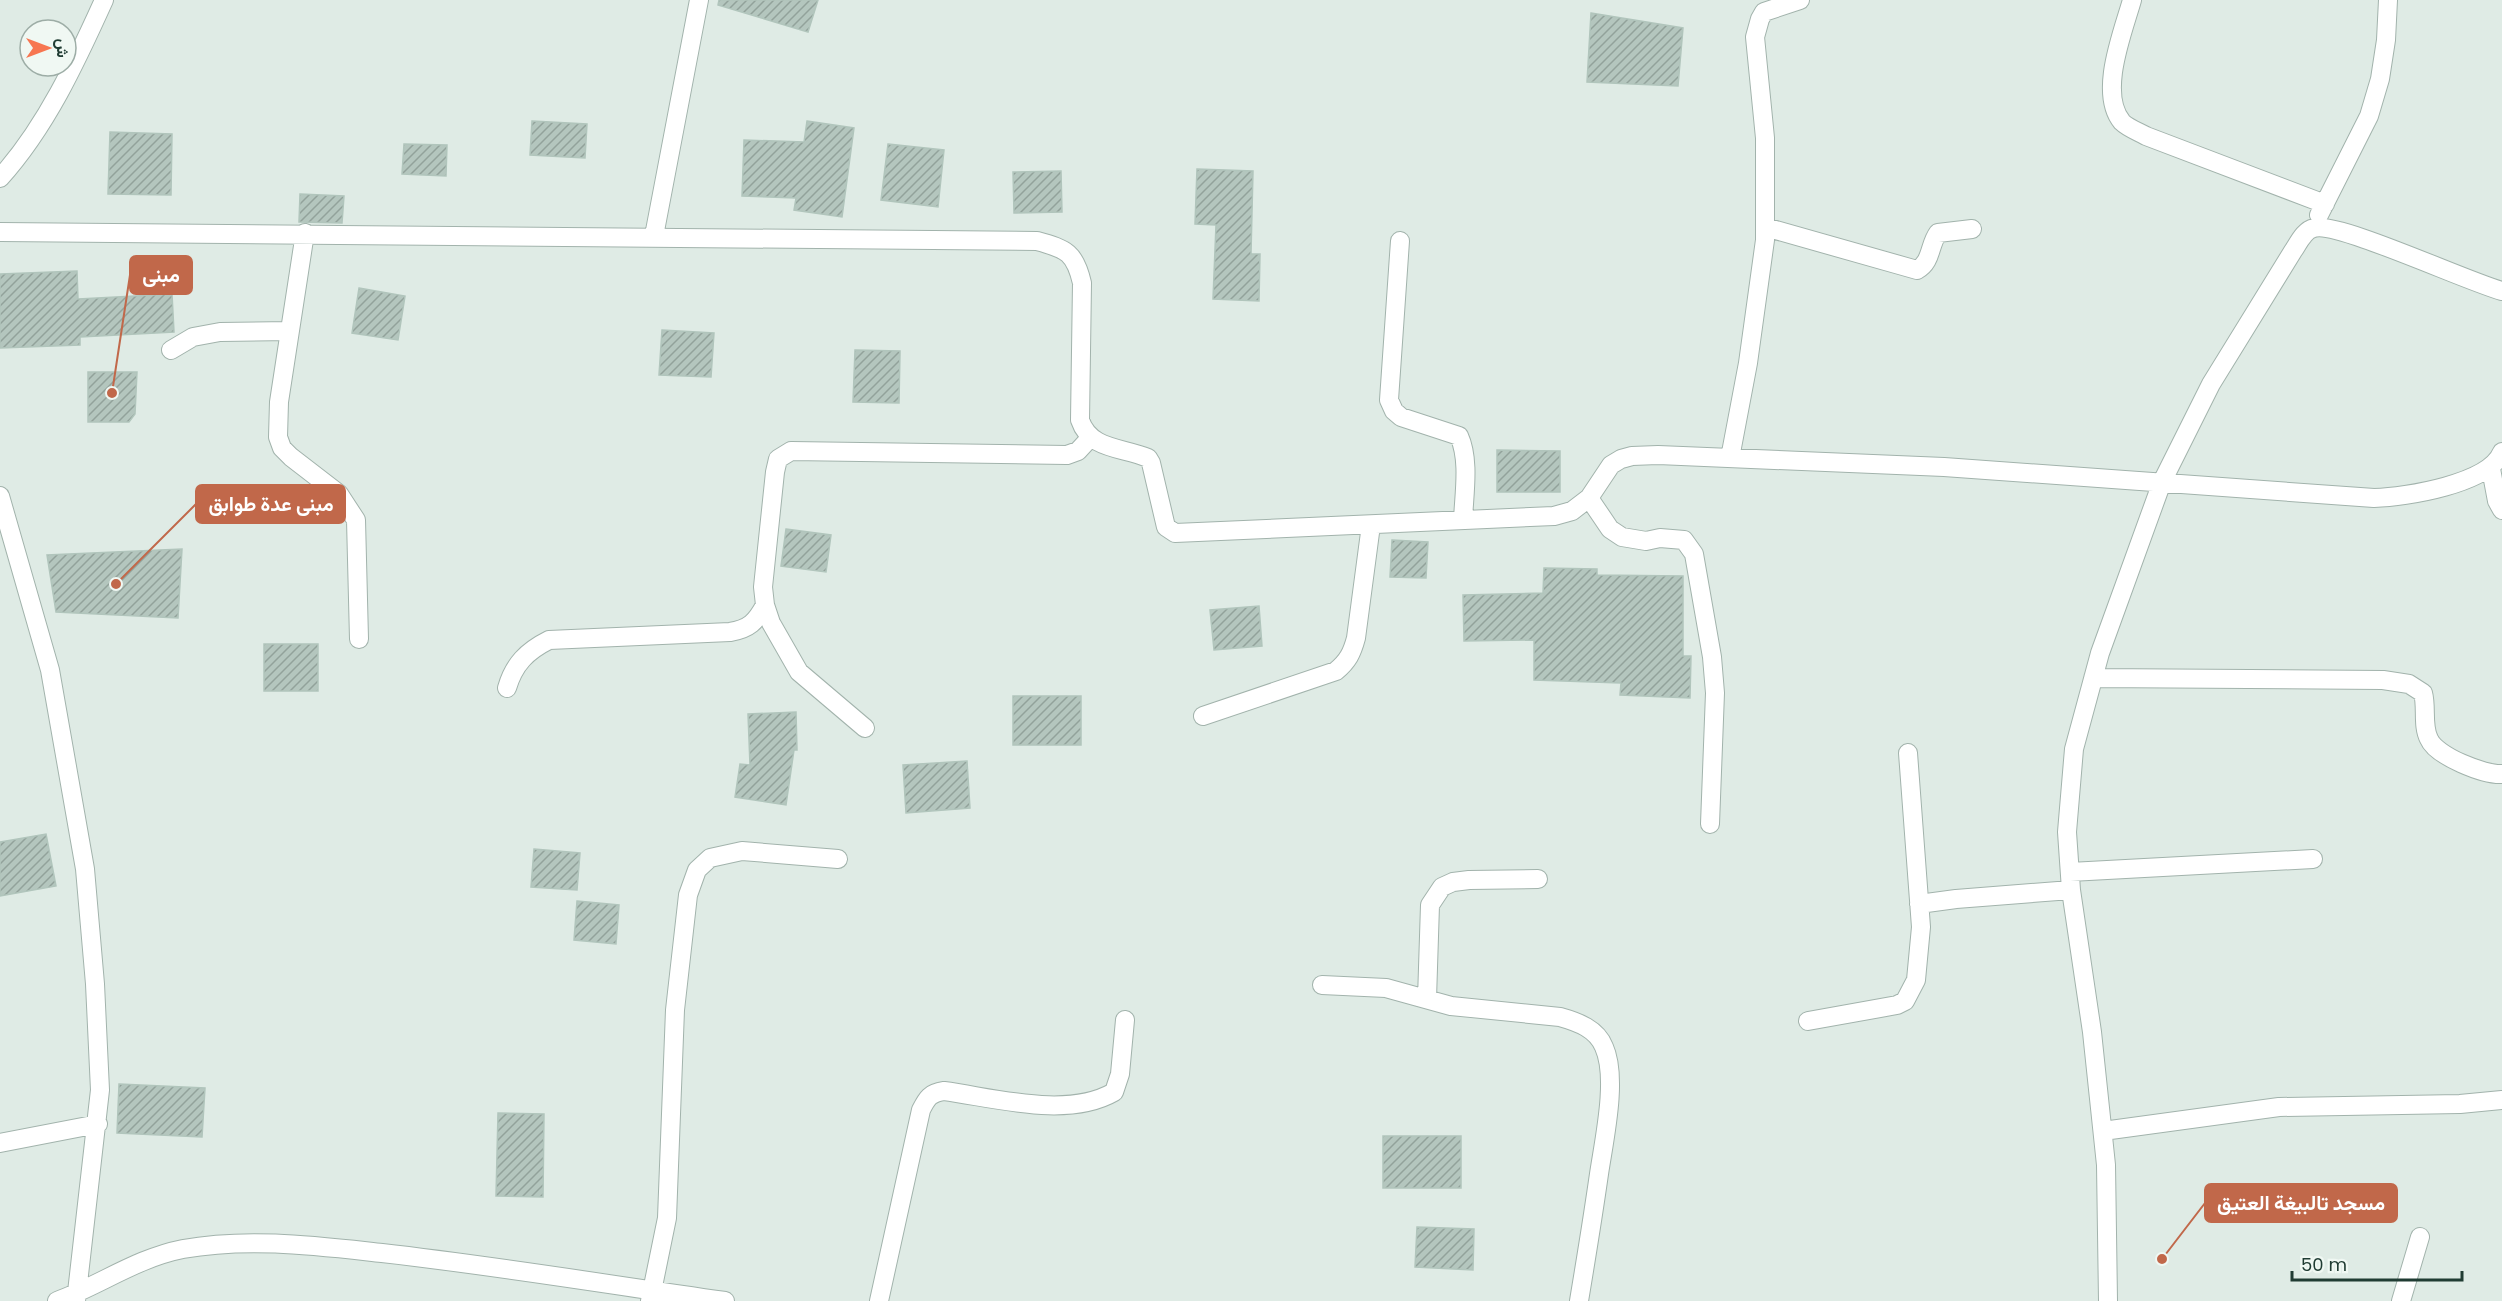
<svg xmlns="http://www.w3.org/2000/svg" width="2502" height="1301" viewBox="0 0 2502 1301" font-family="Poppins,Vazirmatn,sans-serif">
	<style>
		.building { fill: url(#building-hatch); stroke: #b1c5bc; stroke-width: 1.5 }
		.lines { fill: none; stroke-linecap: round; stroke-linejoin: round }
		.minor-casing { stroke: #a2b3ac; stroke-width: 20 }
		.minor { stroke: #fff; stroke-width: 18 }
		.leader { fill: none; stroke: #c1684a; stroke-width: 2 }
		.callout-dot { fill: #c1684a; stroke: #f0f8f3; stroke-width: 2 }
		.callout { fill: #c1684a; stroke: #c1684a; stroke-width: 2 }
		.callout-label { font-size: 20px; text-anchor: middle; font-weight: bold; fill: #fff }
	</style>
	<defs>
		<pattern id="building-hatch" width="6" height="6" patternUnits="userSpaceOnUse" patternTransform="scale(1.5)"><rect width="6" height="6" fill="#b4c6be"/><path d="M-1 1l2-2M0 6l6-6M5 7l2-2" fill="none" stroke="#92a29b"/></pattern>
	</defs>
	<rect width="100%" height="100%" fill="#dfebe5"/>
	<path class="building" d="M719,0H818L808,32L718,5Z
		M1591,13L1683,28L1678,86L1587,82Z
		M532,121L587,124L585,158L530,155Z
		M807,121L854,128L842,217L794,210L796,198L742,196L744,140L804,142Z
		M110,132L172,134L171,195L108,194Z
		M404,144L447,145L446,176L402,174Z
		M888,144L944,150L938,207L881,200Z
		M1197,169L1253,171L1251,254H1260L1259,301L1213,299L1216,225L1195,224Z
		M1061,171L1062,212L1014,213L1013,172Z
		M300,194L344,196L342,223L299,222Z
		M77,271L78,299L172,294L174,332L80,337V345L0,348V274Z
		M359,288L405,296L398,340L352,333Z
		M662,330L714,333L711,377L659,375Z
		M855,350L900,351L899,403L853,402Z
		M88,372H137L135,414L129,422H88Z
		M1497,450L1560,451V492H1497Z
		M786,529L831,535L826,572L781,566Z
		M1392,540L1428,542L1426,578L1390,577Z
		M182,549L178,618L56,612L47,555Z
		M1544,568L1597,569V575L1683,576V656H1691L1690,698L1620,695L1621,683L1534,680V640L1464,641L1463,595L1543,593Z
		M1259,606L1262,646L1214,650L1210,610Z
		M264,644H318V691H264Z
		M1013,696H1081V745H1013Z
		M796,712L797,750H794L786,805L735,797L740,764L750,765L748,714Z
		M967,761L970,808L906,813L903,765Z
		M46,834L56,886L0,896V842Z
		M534,849L580,853L577,890L531,887Z
		M577,901L619,905L616,944L574,940Z
		M119,1084L205,1088L202,1137L117,1133Z
		M498,1113L544,1114L543,1197L496,1196Z
		M1383,1136H1461V1188H1383Z
		M1417,1227L1474,1229L1473,1270L1415,1267Z"/>
	<g class="lines">
		<g class="minor-casing">
			<path id="minor" d="M2132,0C2123,32 2098,93 2122,122C2128,128 2139,132 2146,136L2325,204
				M0,178C46,127 76,62 104,0
				M2319,215L2369,116L2380,79L2386,40L2388,0
				M1765,227L1917,270C1932,262 1929,245 1938,233L1972,229
				M0,232L1037,241C1067,249 1075,253 1082,283L1080,420C1090,450 1122,447 1148,458L1151,463L1166,527L1175,533L1554,516L1572,511L1589,498L1611,465L1621,459L1632,456L1658,455L1944,467L2374,498C2406,497 2489,484 2502,452
				M305,233L279,402L278,437L282,448L291,457L339,494L356,520L359,639
				M654,236L699,0
				M1400,241L1389,400L1394,411L1401,417L1459,436C1470,460 1464,494 1463,520
				M171,350L193,337L220,332L290,331
				M1730,458L1748,363L1765,240V138L1755,37L1760,19L1764,12L1800,0
				M2491,469L2497,501L2502,510
				M0,496L50,670L85,869L95,984L100,1090L76,1301
				M1589,498L1610,529L1622,537L1646,541L1660,538L1684,540L1694,554L1712,657L1715,693L1710,824
				M2093,678L2383,680L2409,684L2423,693C2427,707 2422,726 2429,739C2436,756 2484,775 2502,774
				M507,688C514,664 527,651 549,640L730,632C749,629 756,622 765,605
				M1203,716L1336,671C1348,661 1352,653 1356,638L1371,525
				M865,728L799,672L771,623L765,605L763,587L775,472L778,459L791,451L1067,455L1078,451L1090,438
				M2070,872L2313,859
				M1919,904L1956,899L2071,890
				M1322,985L1386,988L1451,1006L1560,1017C1578,1022 1597,1029 1604,1047C1618,1078 1604,1140 1599,1174C1593,1216 1586,1259 1579,1301
				M1427,999L1430,905L1442,887L1453,882L1469,880L1538,879
				M1808,1021L1897,1005L1905,1001L1916,980L1921,927L1908,753
				M2103,1131L2279,1107L2460,1104L2502,1100
				M0,1143L98,1124
				M57,1301C100,1285 137,1258 183,1249C248,1237 317,1246 382,1253C497,1266 611,1285 725,1301
				M650,1301L667,1218L675,1010L688,895L697,870L710,858L742,851L838,859
				M879,1301L921,1110C927,1098 930,1093 944,1091C996,1098 1067,1119 1114,1092L1120,1074L1125,1020
				M2108,1301L2106,1165L2092,1032L2071,890L2067,832L2074,749L2100,653L2162,482L2211,384L2293,251C2298,244 2304,230 2314,228C2337,221 2468,282 2502,291
				M2401,1301L2420,1237"/>
		</g>
		<use href="#minor" class="minor"/>
	</g>
	<path class="leader" d="M112 393L130 275M116 584L196 504M2162 1259L2205 1203"/>
	<g class="callout-dot">
		<circle cx="112" cy="393" r="6"/>
		<circle cx="116" cy="584" r="6"/>
		<circle cx="2162" cy="1259" r="6"/>
	</g>
	<g class="callout">
		<rect x="130" y="256" width="62" height="38" rx="6"/>
		<rect x="196" y="485" width="149" height="38" rx="6"/>
		<rect x="2205" y="1184" width="192" height="38" rx="6"/>
	</g>
	<g class="callout-label">
		<text x="161" y="282">مبنى</text>
		<text x="271" y="511">مبنى عدة طوابق</text>
		<text x="2301" y="1210">مسجد تالبيغة العتيق</text>
	</g>
	<g transform="translate(48 48) rotate(90)"><circle r="28" fill="#f0f8f3" stroke="#9dada6" stroke-width="1.5"/>
	<path d="M0-4.5L10 22L0 15L-10 22Z" fill="#f77651"/>
	<text y="-9" font-size="16" font-weight="bold" text-anchor="middle" fill="#203c33">ش</text>
	</g>
	<path d="M2292 1271v9h170v-9" fill="none" stroke="#203c33" stroke-width="3"/>
	<text x="2301" y="1271" font-size="18" fill="#203c33" stroke="#f0f8f3" stroke-width="4.5" paint-order="stroke">50 m</text>
</svg>
